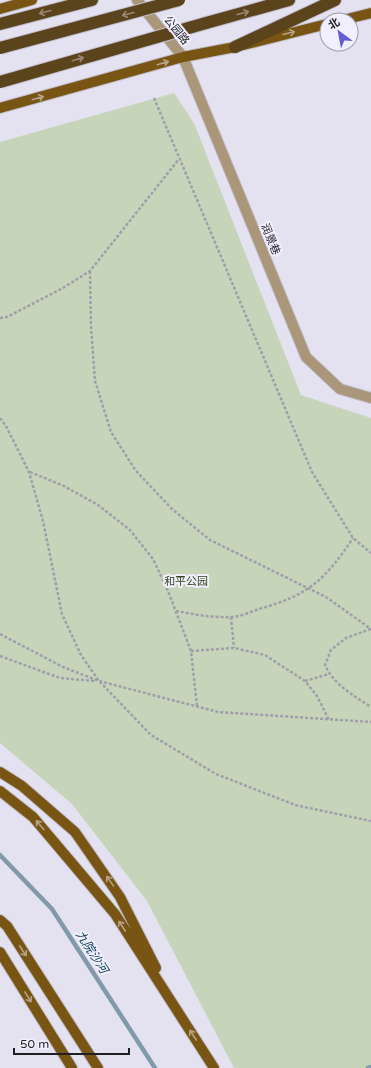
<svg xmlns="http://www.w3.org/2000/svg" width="371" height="1068" viewBox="0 0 371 1068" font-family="'Varela Round','Noto Sans SC',sans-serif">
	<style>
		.green { fill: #c6d5ba }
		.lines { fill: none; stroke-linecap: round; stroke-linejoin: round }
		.stream { stroke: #819aa9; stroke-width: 4.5 }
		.minor-casing { stroke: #c1becc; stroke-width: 12 }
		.major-casing { stroke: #c1becc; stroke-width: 12 }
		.highway-casing { stroke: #c1becc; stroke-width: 14 }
		.path { stroke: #a09eaa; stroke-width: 2.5; stroke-dasharray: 3 2; stroke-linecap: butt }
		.minor { stroke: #aa9678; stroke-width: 10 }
		.major { stroke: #795514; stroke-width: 10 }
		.highway { stroke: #5b431b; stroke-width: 12 }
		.highway-bridge-casing { stroke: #c1becc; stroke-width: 14; stroke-linecap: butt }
		.highway-bridge { stroke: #5b431b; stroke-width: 12 }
		.oneway { stroke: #978776 }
		.oneway2 { stroke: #b5a289 }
		.labels { text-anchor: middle; stroke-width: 4; stroke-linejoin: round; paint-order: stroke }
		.street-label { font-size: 11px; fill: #201f25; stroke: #f1eefe }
		.park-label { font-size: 11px; fill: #304719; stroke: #f1eefe }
		.water-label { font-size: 12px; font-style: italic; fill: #04384c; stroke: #f1eefe }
	</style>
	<rect width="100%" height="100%" fill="#e4e1f1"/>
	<path class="green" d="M174,93L194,123L301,395L371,418V1068H234L147,901L72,804L0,743V142Z"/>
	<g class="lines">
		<path class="stream" d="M0,855L52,909L155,1068
			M368,1068L371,1067"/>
		<g class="minor-casing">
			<path id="minor" d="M137,0L183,57L306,357L340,389L371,398"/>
		</g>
		<g class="major-casing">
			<path id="major" d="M0,9L32,0
				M343,20L371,13
				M0,108L183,57L235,47L327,24
				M0,772L22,786L75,832L120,897L156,968
				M0,791L33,817L115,914L214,1068
				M0,920L7,926L98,1068
				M0,952L72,1068"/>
		</g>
		<g class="highway-casing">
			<path id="highway" d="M206,23L289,0
				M0,24L92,0
				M235,47L335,0"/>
		</g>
		<path class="path" d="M154,98L312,472L353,538L371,553
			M90,271L91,327L95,381L111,432L136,471L172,509L210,540L326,597L371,629
			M0,318L7,317L63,288L90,271L179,159
			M0,418L6,426L29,472L43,521L62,614L81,655L99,681L151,735L216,774L295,805L371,821
			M30,472L64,486L98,505L130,530L153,559L168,591L191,651L197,706
			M176,611C193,614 212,618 230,617C240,617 250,612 259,609C309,595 325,580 353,538
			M231,617L234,648
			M371,629L346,638L331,650L325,665C333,684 354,696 371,707
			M0,634L63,667L99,681L218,712L371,722
			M191,651L234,648L265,655L305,681L317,696L329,720
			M0,656L60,678L94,681
			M305,681L329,674"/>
		<use href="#minor" class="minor"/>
		<use href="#major" class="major"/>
		<use href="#highway" class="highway"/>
		<g class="highway-bridge-casing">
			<path id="highway-bridge" d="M0,48L179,0
				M0,82L206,23"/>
		</g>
		<use href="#highway-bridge" class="highway-bridge"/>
	</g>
	<defs><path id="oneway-shaft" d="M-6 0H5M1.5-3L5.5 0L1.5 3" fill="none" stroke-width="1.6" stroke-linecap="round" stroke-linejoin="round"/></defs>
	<g class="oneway">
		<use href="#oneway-shaft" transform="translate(45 12) rotate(165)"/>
		<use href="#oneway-shaft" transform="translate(243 13) rotate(-15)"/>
		<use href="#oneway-shaft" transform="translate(128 14) rotate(165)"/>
		<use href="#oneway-shaft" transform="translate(78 59) rotate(-16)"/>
	</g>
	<g class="oneway2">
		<use href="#oneway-shaft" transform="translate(289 33) rotate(-14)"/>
		<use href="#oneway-shaft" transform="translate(163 63) rotate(-16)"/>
		<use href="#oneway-shaft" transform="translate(38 98) rotate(-16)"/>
		<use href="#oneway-shaft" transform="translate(40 825) rotate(-130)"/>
		<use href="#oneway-shaft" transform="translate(110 881) rotate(-125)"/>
		<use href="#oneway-shaft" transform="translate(122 926) rotate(-123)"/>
		<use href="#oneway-shaft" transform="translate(23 951) rotate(57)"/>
		<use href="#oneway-shaft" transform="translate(28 997) rotate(58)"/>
		<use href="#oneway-shaft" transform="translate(193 1035) rotate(-123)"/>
	</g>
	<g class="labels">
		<g class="street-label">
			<text transform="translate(177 30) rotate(51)" y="4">公园路</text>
			<text transform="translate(271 239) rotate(68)" y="4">润景巷</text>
		</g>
		<g class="park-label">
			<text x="186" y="585">和平公园</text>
		</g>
		<g class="water-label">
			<text transform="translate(92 952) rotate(57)" y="4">九院沙河</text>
		</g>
	</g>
	<g transform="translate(339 32) rotate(328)"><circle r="19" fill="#f1eefe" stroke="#9d9ba7"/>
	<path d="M0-3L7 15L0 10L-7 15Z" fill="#635bd4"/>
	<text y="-6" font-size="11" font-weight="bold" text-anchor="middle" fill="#201f25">北</text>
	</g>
	<path d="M14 1048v6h115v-6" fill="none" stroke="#201f25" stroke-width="2"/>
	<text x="20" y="1048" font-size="12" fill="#201f25" stroke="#f1eefe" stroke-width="3" paint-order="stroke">50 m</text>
</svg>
